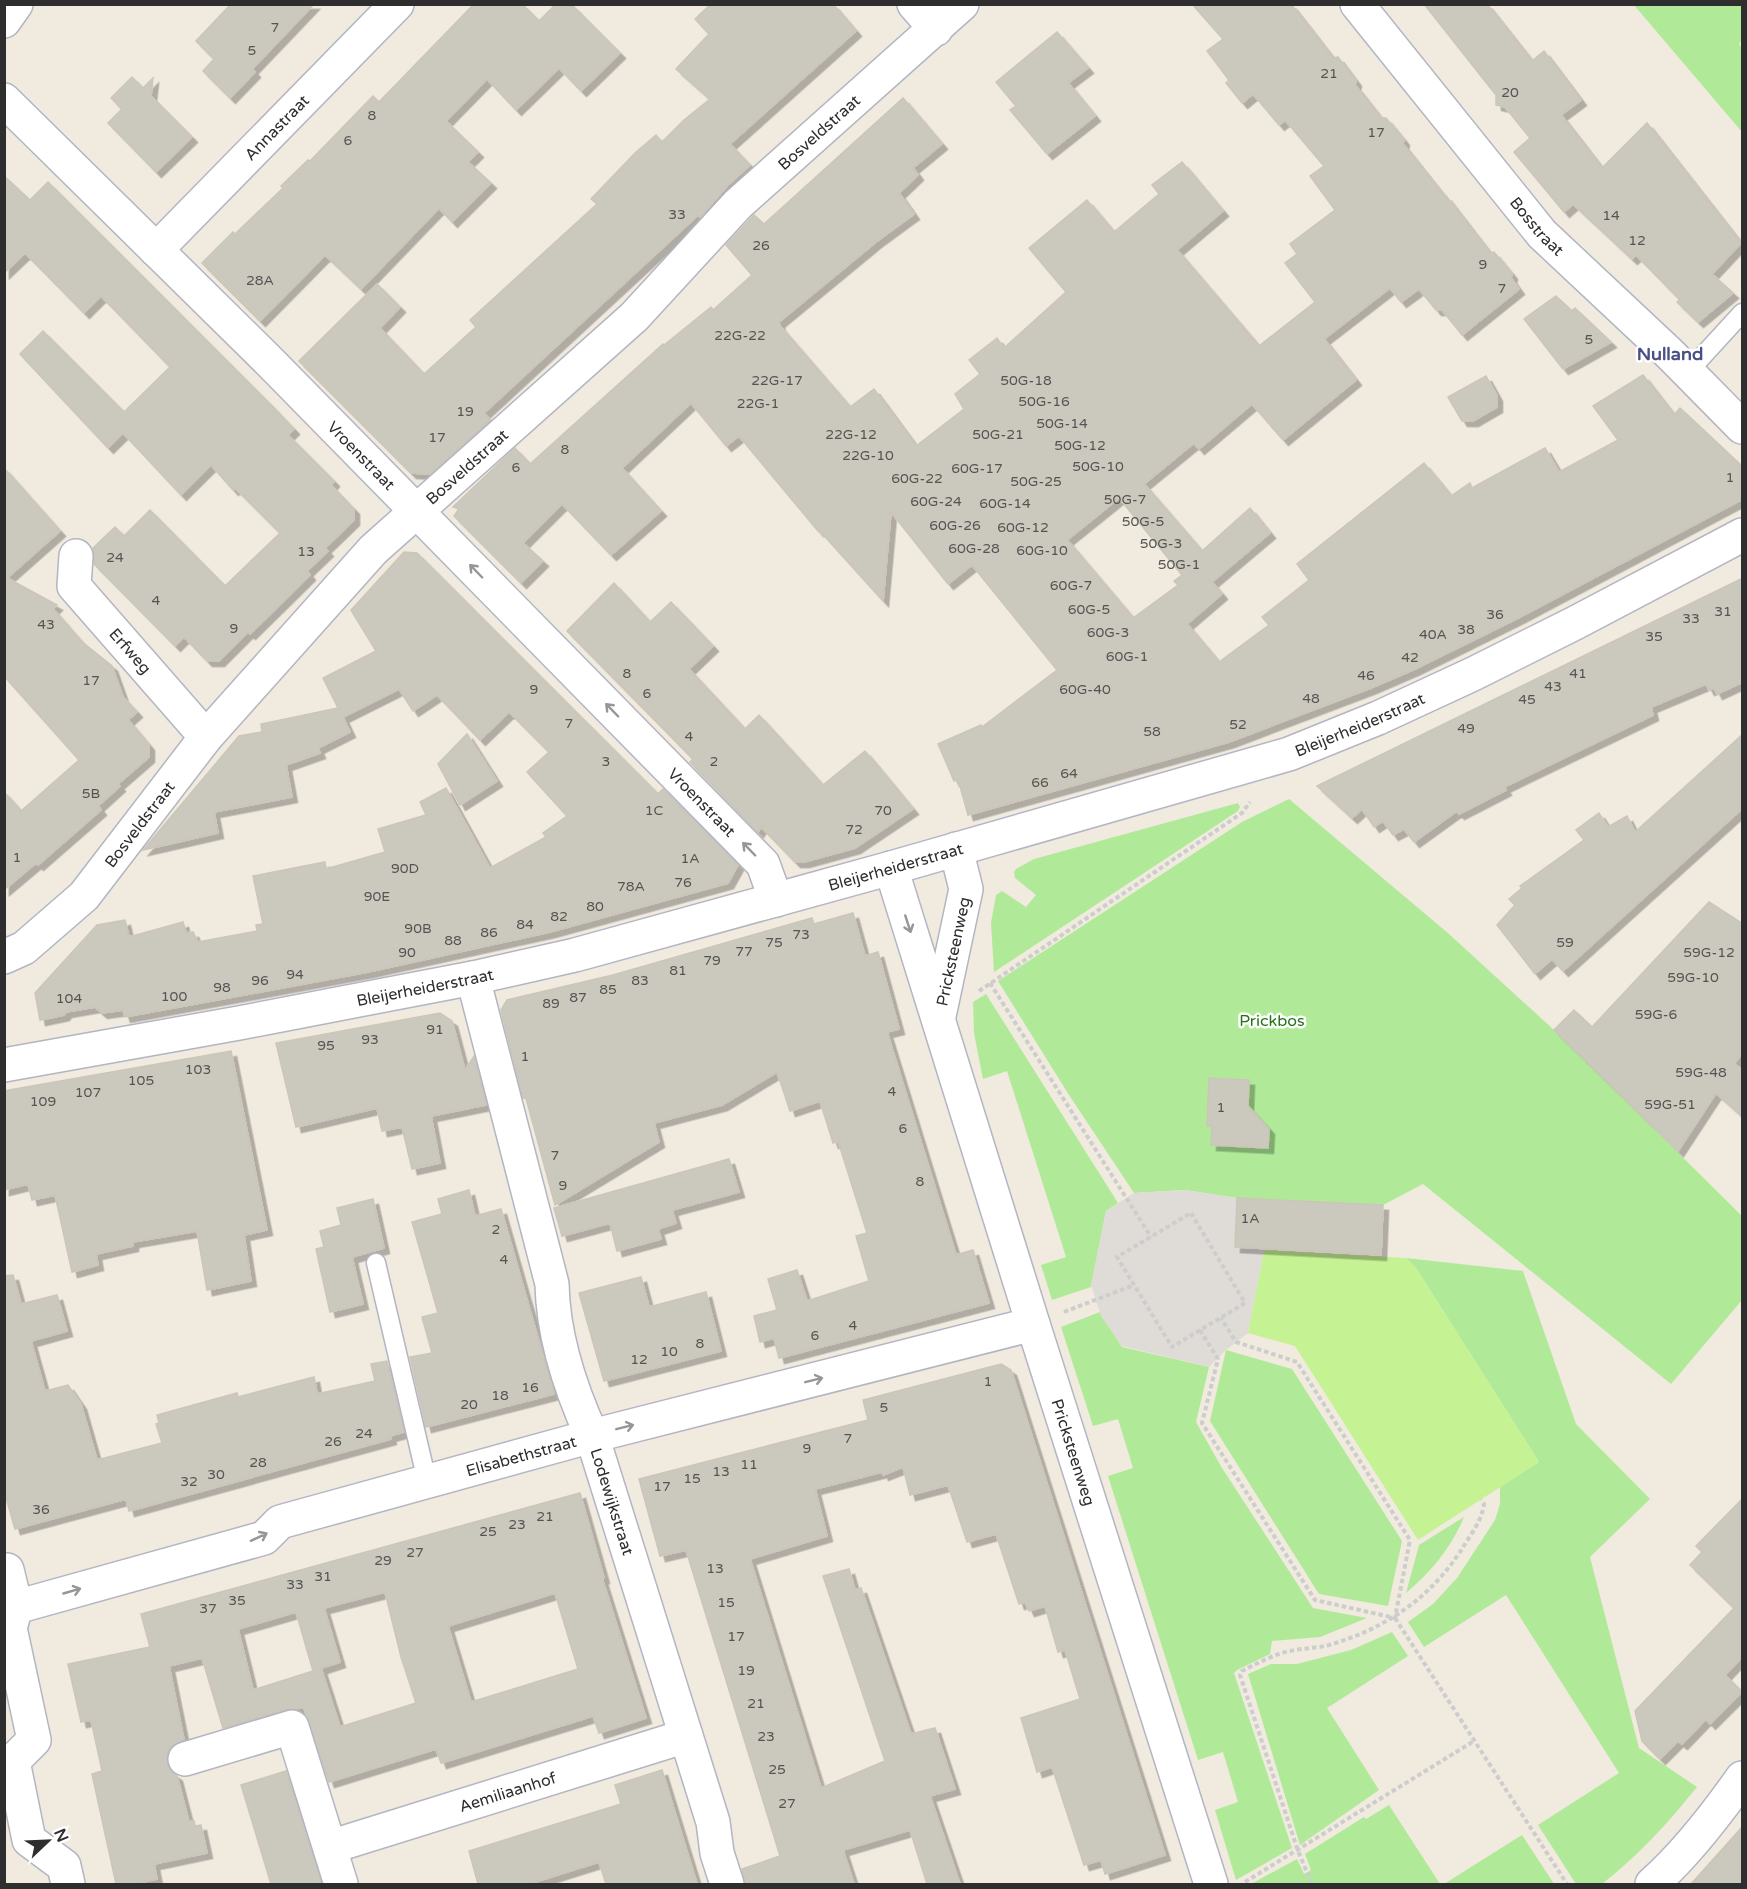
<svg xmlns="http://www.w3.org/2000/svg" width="1747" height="1889" viewBox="0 0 1747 1889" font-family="'Varela Round',sans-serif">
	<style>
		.green { fill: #b0ea98 }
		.pitch { fill: #c5f293 }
		.plaza { fill: #dfdcd7 }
		.building { fill: #cbc8be; stroke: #ccc6b8; stroke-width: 1.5; fill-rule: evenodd; filter: url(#shadow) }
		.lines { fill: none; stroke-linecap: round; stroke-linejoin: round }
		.lane-casing { stroke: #b3b5c2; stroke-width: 21 }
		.street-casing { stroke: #b3b5c2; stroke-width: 36 }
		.secondary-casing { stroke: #b3b5c2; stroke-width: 36 }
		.path { stroke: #cdcdcd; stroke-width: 4; stroke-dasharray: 4.5 3; stroke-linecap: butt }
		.lane { stroke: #fff; stroke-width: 18 }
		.street { stroke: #fff; stroke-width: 33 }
		.secondary { stroke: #fff; stroke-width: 33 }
		.oneway { stroke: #969696 }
		.labels { text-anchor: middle; stroke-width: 5; stroke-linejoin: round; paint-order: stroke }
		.number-label { font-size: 14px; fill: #555452 }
		.street-label { font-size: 16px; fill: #2e2e2e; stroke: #fff }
		.park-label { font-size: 16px; fill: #237415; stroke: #fff }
		.neighbourhood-label { font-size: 18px; font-weight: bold; fill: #495083; stroke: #fff }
	</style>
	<defs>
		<filter id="shadow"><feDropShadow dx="5.5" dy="5.5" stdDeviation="0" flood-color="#0004"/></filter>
	</defs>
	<rect width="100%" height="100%" fill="#f0eadf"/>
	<path class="green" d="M1634,5H1742V40L1739,44L1742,48V132Z
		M1289,799L1449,934L1554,1030L1742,1216V1300L1671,1384L1423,1184L1383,1205L1237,1198L1185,1190L1134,1193L1069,1095L998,981L1242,822Z
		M1238,803L1240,807L1238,811L994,972L991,923L996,895L1002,891L1026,907L1036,895L1015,878L1014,872L1016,869L1034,859Z
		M986,994L1118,1203L1106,1211L1091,1287L1052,1300L1041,1265L1066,1257L1007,1071L983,1079L974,1033L973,1002Z
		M1406,1258L1523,1271L1576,1424L1650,1499L1590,1557L1639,1748L1697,1787C1668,1823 1638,1856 1602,1884H1576L1538,1825L1619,1773L1506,1595L1424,1647L1408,1622L1433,1604L1457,1578L1495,1520L1500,1504V1487L1539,1462L1416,1268Z
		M1100,1312L1122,1347L1209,1367L1196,1422L1222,1468L1313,1608L1367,1618L1320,1637L1272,1641L1270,1654L1237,1670L1234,1673L1292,1848L1236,1880L1215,1810L1238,1802L1223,1752L1198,1760L1108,1476L1133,1468L1118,1419L1093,1426L1061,1327Z
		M1226,1350L1292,1369L1402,1541L1388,1606L1319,1594L1210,1421Z
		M1464,1517C1451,1548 1432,1571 1406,1593L1419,1545Z
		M1392,1632L1408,1656L1327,1708L1379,1790L1300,1845L1248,1674L1271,1664H1297L1351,1650Z
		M1389,1805L1440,1884H1251L1297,1859L1304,1874L1311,1870L1305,1854L1364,1817L1366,1819Z
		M1522,1835L1554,1884H1444Z"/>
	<path class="pitch" d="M1264,1250L1406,1258L1416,1268L1539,1462L1418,1540L1295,1346L1248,1333Z"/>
	<path class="plaza" d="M1185,1190L1237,1198L1235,1247L1264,1250L1248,1333L1226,1350L1209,1367L1122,1346L1101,1316L1091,1285L1106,1211L1134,1193Z"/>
	<path class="building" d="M231,4H314L252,69L255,72L230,98L203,71L214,59L196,41Z
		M474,4H522L539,21L556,4L572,5L620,53L581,91L559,68L516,110L487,79L446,121L478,152L468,162L491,183L452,222L439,208L361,289L325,255L260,321L202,263L233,232L235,234L283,188L281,186L308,160L310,161L373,96L379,102Z
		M711,4H833L856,31L730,144L750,165L727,186L700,217L698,215L484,413L490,420L430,474L411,473L299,361L377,284L400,307L380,328L424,374L476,327L470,320L597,204L591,199L635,153L656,135L662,142L684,120L710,99L676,69L709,34L695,19Z
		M1192,4H1291L1333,58L1338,57L1356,81L1355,85L1381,118H1386L1404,140L1403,144L1445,197L1446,196L1490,253L1494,252L1512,274L1511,278L1519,289L1462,335L1442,310H1436L1419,289L1401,302L1390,288L1324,339L1356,380L1283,440L1252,404L1199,449L1194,443L1144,484L1202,551L1250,508L1270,533L1212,582L1222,594L1187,624L1219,662L1269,625L1262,617L1309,580L1297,564L1424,463L1451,496L1470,483L1472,488L1545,448L1559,472L1618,440L1593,406L1643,375L1674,415L1680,408L1743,467V499L1518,618L1415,669L1371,688L1229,742L968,815L958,779L954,781L938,744L981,725L982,727L1057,670L972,565L948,584L891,512L883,601L819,530L818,531L739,436L726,446L691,403L622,468L661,511L611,555L562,504L523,543L543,561L521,583L454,516L459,509L453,507L515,448L530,464L663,344L664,345L711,307L713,310L752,275L726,245L754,215L764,224L903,98L942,144L913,168L918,175L899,193L914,214L876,242L779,322L780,326L850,407L874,389L916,446L964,409L955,394L980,374L969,360L997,338L1004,348L1066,292L1029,248L1087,200L1114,232L1159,194L1152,185L1182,162L1223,211L1177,250L1259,346L1315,302L1285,263L1297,254L1290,244L1335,210L1310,176L1324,166L1285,120L1279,125L1253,94L1242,103L1226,83L1229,80L1207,51L1223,39ZM1119,498L1182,575L1174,581L1178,585L1133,618L1067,540Z
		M1424,4H1487L1532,61L1544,51L1581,100L1561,115L1602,168L1647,123L1741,243L1712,274L1733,293L1698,322L1677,302L1680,300L1636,255L1632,259L1573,204L1564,212L1514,152L1530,138L1505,107L1496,105V95Z
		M1057,32L1088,68L1068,83L1095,116L1047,154L1010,110L1016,106L996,82Z
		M132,77L143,88L153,78L151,96L192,137L156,172L108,123L122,109L111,98Z
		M4,176L30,200L48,182L272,406L294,429L288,435L334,481L331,485L354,509V520L325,548L328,551L307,571L310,575L250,634L248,632L219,661H207L184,637L175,646L94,564L93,548L115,527L124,536L150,510L225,586L280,533L235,488L233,490L211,465L181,495L123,433L108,448L20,354L43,331L124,412L170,367L101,296L84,313L25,253L4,273Z
		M1556,296L1572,311L1575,308L1611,342L1563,369L1524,319Z
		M1486,376L1497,396V407L1473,421H1462L1448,397Z
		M4,468L60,531L7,578L57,605L53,609L81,641L112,666L123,697L137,712L128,720L149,745V757L118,784L120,786L98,806L101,810L38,865L36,863L4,890V792L21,811L79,760L4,676Z
		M404,552L417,553L658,794L663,789L738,865L728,883L550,932L368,972L125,1017L123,1010L102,1013L95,1007L66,1012L64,1015L40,1020L35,993L97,925L125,920L129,937L183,922L186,933L193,932L198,942L257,931L256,925L263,924L253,876L325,862L326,869L385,852L378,829L426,815L420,802L446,788L490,868L546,837L543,833L567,816L527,772L549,752L509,712L480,740L437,695L413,711L399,689L343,717L350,732L318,748L320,753L286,765L292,797L214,812L218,833L143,850L239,736L262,732L261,724L338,708L323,678L376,651L351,610Z
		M1743,578V682L1717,694L1714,688L1709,690L1706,684L1651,707L1653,715L1504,787L1506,790L1459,814L1457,811L1414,842L1404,829L1393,835L1383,821L1374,827L1362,809L1352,818L1317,786Z
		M614,583L650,622L671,602L713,646L689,669L745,729L759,715L823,785L865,751L913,809L855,848L804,862H795L761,827L758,832L690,762L693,759L567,631Z
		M467,734L497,781L460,805L438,764Z
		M1743,734V808L1563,971L1552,959L1535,974L1497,925L1515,905L1509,899L1522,888L1520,886L1584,840L1576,830L1599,813L1608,827L1627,816L1635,832Z
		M1709,902L1743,924V1052L1734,1064L1743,1070V1117L1716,1093L1678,1151L1554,1030L1574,1010L1592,1027Z
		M853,913L865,956L878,952L899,1029L887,1032L956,1255L973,1250L989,1303L779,1358L774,1338L760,1342L754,1316L777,1310L768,1279L797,1270L807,1301L869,1281L856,1236L867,1233L838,1141L833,1143L820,1101L790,1111L777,1072L722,1105L654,1123L659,1142L555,1205L526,1098H523L501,1010L507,1000L613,975L812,918L814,924Z
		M440,1013L452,1021L465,1070L474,1056L486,1105L431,1116L440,1163L412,1169L402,1127L382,1131L377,1108L296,1127L276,1043Z
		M231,1051L267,1230L244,1235L251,1281L207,1290L197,1231L133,1242V1246L96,1254L98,1265L72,1272L55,1195L32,1200L28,1184L4,1190V1091Z
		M1209,1078L1249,1080L1248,1106L1269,1129L1268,1148L1211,1145L1212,1126H1207Z
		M729,1159L739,1192L672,1210L676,1223L658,1229L661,1239L617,1251L610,1223L562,1236L554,1208Z
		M469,1190L475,1216L501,1209L554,1394L426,1427L410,1357L432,1353L422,1317L438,1313L412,1222L442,1214L438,1199Z
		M1237,1198L1383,1205L1381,1255L1235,1247Z
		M373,1199L384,1248L352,1257L363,1304L330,1312L316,1249L324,1247L320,1231L341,1225L337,1208Z
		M13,1275L21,1304L57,1295L67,1331L31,1341L45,1391L68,1385L81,1404L97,1460L162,1443L156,1424L159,1423L157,1415L237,1393L238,1397L314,1377L317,1394L375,1381L371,1364L387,1361L404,1432L390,1436L391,1439L129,1511L126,1499L15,1529L4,1491V1276Z
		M641,1277L649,1307L706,1292L721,1351L604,1381L579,1293Z
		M1001,1364L1011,1370L1165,1855L1105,1874L1101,1860L1084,1865L1052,1767L1037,1772L1021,1718L1080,1699L1065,1650L1058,1652L1045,1606L1029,1611L1025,1602L1019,1604L996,1534L967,1542L948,1485L910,1495L903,1467L883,1475L882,1472L815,1489L827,1536L750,1559L821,1788L885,1761L823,1576L849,1569L855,1590L861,1588L911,1734L935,1728L955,1789L930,1796L960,1884H927L910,1830L843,1850L854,1884H745L742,1869L780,1856L686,1550L660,1556L639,1479L868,1420L863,1400Z
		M580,1493L604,1578H602L646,1718L599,1733L593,1716L441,1763L436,1749L329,1782L304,1708L287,1709L223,1728L202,1658L169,1666L184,1740L170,1747L167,1755V1764L172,1772L177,1776L189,1822L194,1821L195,1826L201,1825L207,1853L154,1864L157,1879L134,1884H116L92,1774L102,1771L91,1720L81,1722L68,1664L150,1647L141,1614ZM385,1592L401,1657L416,1703L340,1727L321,1668L316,1670L340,1662L324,1608ZM555,1593L578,1669L471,1702L448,1626ZM296,1612L313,1671L253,1690L238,1629Z
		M1743,1498V1656L1725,1675L1742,1692L1710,1724L1706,1719L1682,1744L1678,1741L1660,1759L1642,1741L1635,1711L1734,1608L1690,1565L1702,1552L1696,1546Z
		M662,1770L697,1884H606L599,1862L529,1884H478L469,1851L621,1804L615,1785Z
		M286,1771L322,1884H271L241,1785Z
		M1743,1826V1884H1691Z"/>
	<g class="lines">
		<g class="lane-casing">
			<path id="lane" d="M1688,372L1742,313
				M376,1263L427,1481"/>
		</g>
		<g class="street-casing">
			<g id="street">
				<path d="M914,4L936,29"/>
				<path id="s1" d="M1357,4L1542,234L1670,354L1742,427"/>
				<path d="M4,21L16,4"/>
				<path id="s2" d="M4,100L269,361L763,864L776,900"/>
				<path id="s3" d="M156,250L397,4"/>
				<path id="s4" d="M76,556L74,586L206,737"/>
				<path id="s5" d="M891,868L1033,1324L1211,1884"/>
				<path id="s6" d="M4,957L24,948L84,896L206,737L373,550L634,317L738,204L962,4"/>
				<path id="s7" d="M473,978L552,1284C553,1337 570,1388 592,1436L713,1822L717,1853L727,1884"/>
				<path id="s8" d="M939,1016L966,889L956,849"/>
				<path d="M4,1570H7L16,1607L10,1628L34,1740L13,1761L29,1840L64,1866L68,1884"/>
				<path id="s9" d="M16,1607L264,1538L280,1522L592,1436L1033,1324"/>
				<path d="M185,1759L292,1727L341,1884"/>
				<path id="s10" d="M330,1847L686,1736"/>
				<path d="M1652,1884C1686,1854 1716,1815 1742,1778"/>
			</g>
		</g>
		<g class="secondary-casing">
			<g id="secondary">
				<path id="s11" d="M4,1065L239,1023L473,978L575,955L891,868L1289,754L1378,718L1473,674L1575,623L1742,535"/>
			</g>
		</g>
		<path class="path" d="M990,983L1151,1237
			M979,991L1242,813L1250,802
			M1191,1213L1245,1303L1172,1347L1117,1257Z
			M1064,1312L1134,1285
			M1200,1330L1218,1359L1202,1423L1315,1600L1395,1618L1410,1540L1297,1362L1236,1342L1221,1318
			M1395,1618L1567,1884
			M1245,1882L1474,1741
			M1312,1884L1298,1851L1240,1675L1242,1671C1254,1665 1267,1658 1279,1654C1295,1648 1313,1649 1329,1645C1384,1629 1428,1600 1460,1552C1469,1537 1482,1521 1484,1504L1481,1500"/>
		<use href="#lane" class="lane"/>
		<use href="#street" class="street"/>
		<use href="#secondary" class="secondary"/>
	</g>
	<defs><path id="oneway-shaft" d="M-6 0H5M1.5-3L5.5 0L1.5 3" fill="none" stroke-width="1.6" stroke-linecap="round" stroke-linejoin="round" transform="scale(1.5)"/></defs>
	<g class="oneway">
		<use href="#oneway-shaft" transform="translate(476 571) rotate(-134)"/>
		<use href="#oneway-shaft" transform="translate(612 710) rotate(-134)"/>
		<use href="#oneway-shaft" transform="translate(749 849) rotate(-134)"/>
		<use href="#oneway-shaft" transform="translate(908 924) rotate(72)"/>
		<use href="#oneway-shaft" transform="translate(814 1380) rotate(-14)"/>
		<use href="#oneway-shaft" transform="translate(625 1427) rotate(-14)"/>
		<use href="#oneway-shaft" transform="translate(259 1537) rotate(-25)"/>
		<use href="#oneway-shaft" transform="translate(72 1591) rotate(-16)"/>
	</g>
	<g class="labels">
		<g class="number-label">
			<text x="275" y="32">7</text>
			<text x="252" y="55">5</text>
			<text x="1329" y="78">21</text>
			<text x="1510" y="97">20</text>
			<text x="372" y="120">8</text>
			<text x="1376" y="137">17</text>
			<text x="348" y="145">6</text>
			<text x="677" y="219">33</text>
			<text x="1611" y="220">14</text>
			<text x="1637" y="245">12</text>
			<text x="761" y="250">26</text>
			<text x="1483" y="269">9</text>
			<text x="260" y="285">28A</text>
			<text x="1502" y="293">7</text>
			<text x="740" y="340">22G-22</text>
			<text x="1589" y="344">5</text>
			<text x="777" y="385">22G-17</text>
			<text x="1026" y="385">50G-18</text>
			<text x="1044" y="406">50G-16</text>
			<text x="758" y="408">22G-1</text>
			<text x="465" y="416">19</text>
			<text x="1062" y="428">50G-14</text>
			<text x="851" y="439">22G-12</text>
			<text x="998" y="439">50G-21</text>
			<text x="437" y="442">17</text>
			<text x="1080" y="450">50G-12</text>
			<text x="565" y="454">8</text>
			<text x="868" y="460">22G-10</text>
			<text x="1098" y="471">50G-10</text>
			<text x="516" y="472">6</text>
			<text x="977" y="473">60G-17</text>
			<text x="1730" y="482">1</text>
			<text x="917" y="483">60G-22</text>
			<text x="1036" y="486">50G-25</text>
			<text x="1125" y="504">50G-7</text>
			<text x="936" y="506">60G-24</text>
			<text x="1005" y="508">60G-14</text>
			<text x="1143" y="526">50G-5</text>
			<text x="955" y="530">60G-26</text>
			<text x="1023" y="532">60G-12</text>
			<text x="1161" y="548">50G-3</text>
			<text x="974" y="553">60G-28</text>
			<text x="1042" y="555">60G-10</text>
			<text x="306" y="556">13</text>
			<text x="115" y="562">24</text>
			<text x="1179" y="569">50G-1</text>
			<text x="1071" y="590">60G-7</text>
			<text x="156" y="605">4</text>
			<text x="1089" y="614">60G-5</text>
			<text x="1723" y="616">31</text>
			<text x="1495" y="619">36</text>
			<text x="1691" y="623">33</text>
			<text x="46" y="629">43</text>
			<text x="234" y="633">9</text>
			<text x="1466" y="634">38</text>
			<text x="1108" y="637">60G-3</text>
			<text x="1433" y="639">40A</text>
			<text x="1654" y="641">35</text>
			<text x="1127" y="661">60G-1</text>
			<text x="1410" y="662">42</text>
			<text x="627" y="678">8</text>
			<text x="1578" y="678">41</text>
			<text x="1366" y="680">46</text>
			<text x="91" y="685">17</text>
			<text x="1553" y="691">43</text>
			<text x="534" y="694">9</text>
			<text x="1085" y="694">60G-40</text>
			<text x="647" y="698">6</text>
			<text x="1311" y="703">48</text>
			<text x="1527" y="704">45</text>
			<text x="569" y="728">7</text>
			<text x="1238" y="729">52</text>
			<text x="1466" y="733">49</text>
			<text x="1152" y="736">58</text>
			<text x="689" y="741">4</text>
			<text x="606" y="766">3</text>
			<text x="714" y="766">2</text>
			<text x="1069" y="778">64</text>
			<text x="1040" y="787">66</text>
			<text x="91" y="798">5B</text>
			<text x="654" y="815">1C</text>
			<text x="883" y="815">70</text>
			<text x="854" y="834">72</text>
			<text x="17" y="862">1</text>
			<text x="690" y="863">1A</text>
			<text x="405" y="873">90D</text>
			<text x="683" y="887">76</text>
			<text x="631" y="891">78A</text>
			<text x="377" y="901">90E</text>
			<text x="595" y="911">80</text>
			<text x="559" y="921">82</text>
			<text x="525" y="929">84</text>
			<text x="418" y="933">90B</text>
			<text x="489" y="937">86</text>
			<text x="801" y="939">73</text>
			<text x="453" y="945">88</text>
			<text x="774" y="947">75</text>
			<text x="1565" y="947">59</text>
			<text x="744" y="956">77</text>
			<text x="407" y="957">90</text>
			<text x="1709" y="957">59G-12</text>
			<text x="712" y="965">79</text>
			<text x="678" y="975">81</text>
			<text x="295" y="979">94</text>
			<text x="1693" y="982">59G-10</text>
			<text x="260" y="985">96</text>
			<text x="640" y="985">83</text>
			<text x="222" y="992">98</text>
			<text x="608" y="994">85</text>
			<text x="174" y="1001">100</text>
			<text x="578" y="1002">87</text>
			<text x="69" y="1003">104</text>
			<text x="551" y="1008">89</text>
			<text x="1656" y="1019">59G-6</text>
			<text x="435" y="1034">91</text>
			<text x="370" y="1044">93</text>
			<text x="326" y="1050">95</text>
			<text x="525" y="1061">1</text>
			<text x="198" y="1074">103</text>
			<text x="1701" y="1077">59G-48</text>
			<text x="141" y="1085">105</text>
			<text x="892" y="1096">4</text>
			<text x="88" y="1097">107</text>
			<text x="43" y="1106">109</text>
			<text x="1670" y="1109">59G-51</text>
			<text x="1221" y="1112">1</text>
			<text x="903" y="1133">6</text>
			<text x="555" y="1160">7</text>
			<text x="920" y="1186">8</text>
			<text x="563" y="1190">9</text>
			<text x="1250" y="1223">1A</text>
			<text x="496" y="1234">2</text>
			<text x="504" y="1264">4</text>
			<text x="853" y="1330">4</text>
			<text x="815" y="1340">6</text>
			<text x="700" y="1348">8</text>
			<text x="669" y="1356">10</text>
			<text x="639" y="1364">12</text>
			<text x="988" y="1386">1</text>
			<text x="530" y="1392">16</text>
			<text x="500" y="1400">18</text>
			<text x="469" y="1409">20</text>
			<text x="884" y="1412">5</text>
			<text x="364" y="1438">24</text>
			<text x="848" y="1443">7</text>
			<text x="333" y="1446">26</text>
			<text x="807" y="1453">9</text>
			<text x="258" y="1467">28</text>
			<text x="749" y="1469">11</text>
			<text x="721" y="1476">13</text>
			<text x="216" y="1479">30</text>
			<text x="692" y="1483">15</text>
			<text x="189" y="1486">32</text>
			<text x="662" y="1491">17</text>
			<text x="41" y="1514">36</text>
			<text x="545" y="1521">21</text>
			<text x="517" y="1529">23</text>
			<text x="488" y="1536">25</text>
			<text x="415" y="1557">27</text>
			<text x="383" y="1565">29</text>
			<text x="715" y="1573">13</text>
			<text x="323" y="1581">31</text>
			<text x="295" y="1589">33</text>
			<text x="237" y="1605">35</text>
			<text x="726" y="1607">15</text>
			<text x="208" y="1613">37</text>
			<text x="736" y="1641">17</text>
			<text x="746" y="1675">19</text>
			<text x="756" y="1708">21</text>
			<text x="766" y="1741">23</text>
			<text x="777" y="1774">25</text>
			<text x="787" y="1808">27</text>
		</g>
		<g class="street-label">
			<text dy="6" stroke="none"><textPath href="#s3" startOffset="172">Annastraat</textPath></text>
			<text dy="6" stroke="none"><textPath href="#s6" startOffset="1164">Bosveldstraat</textPath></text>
			<text dy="6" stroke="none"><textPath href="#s1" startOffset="286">Bosstraat</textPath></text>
			<text dy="6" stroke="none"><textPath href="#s2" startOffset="504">Vroenstraat</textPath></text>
			<text dy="6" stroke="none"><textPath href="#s6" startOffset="678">Bosveldstraat</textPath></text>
			<text dy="6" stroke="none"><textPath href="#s4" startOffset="116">Erfweg</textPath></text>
			<text dy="6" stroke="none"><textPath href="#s11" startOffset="1400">Bleijerheiderstraat</textPath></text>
			<text dy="6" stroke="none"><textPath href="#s2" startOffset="990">Vroenstraat</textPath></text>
			<text dy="6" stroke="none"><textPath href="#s6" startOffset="192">Bosveldstraat</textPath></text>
			<text dy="6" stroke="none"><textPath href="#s11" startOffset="914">Bleijerheiderstraat</textPath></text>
			<text dy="6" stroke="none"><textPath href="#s8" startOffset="66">Pricksteenweg</textPath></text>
			<text dy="6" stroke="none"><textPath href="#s11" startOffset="428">Bleijerheiderstraat</textPath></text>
			<text dy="6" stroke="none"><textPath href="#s5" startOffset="612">Pricksteenweg</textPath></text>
			<text dy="6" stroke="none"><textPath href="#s9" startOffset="530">Elisabethstraat</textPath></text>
			<text dy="6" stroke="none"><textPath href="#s7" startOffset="543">Lodewijkstraat</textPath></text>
			<text dy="6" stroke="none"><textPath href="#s10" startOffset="186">Aemiliaanhof</textPath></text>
		</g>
		<g class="park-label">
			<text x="1272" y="1026">Prickbos</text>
		</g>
		<g class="neighbourhood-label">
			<text x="1670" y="360">Nulland</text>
		</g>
	</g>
	<rect width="1747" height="1889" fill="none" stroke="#2e2e2e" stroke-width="12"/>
	<g transform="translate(48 1841) rotate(67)" stroke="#ffffff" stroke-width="4.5" paint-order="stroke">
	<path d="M0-4.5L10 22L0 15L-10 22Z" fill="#2e2e2e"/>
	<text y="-9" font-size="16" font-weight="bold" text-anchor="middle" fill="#2e2e2e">N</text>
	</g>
</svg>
